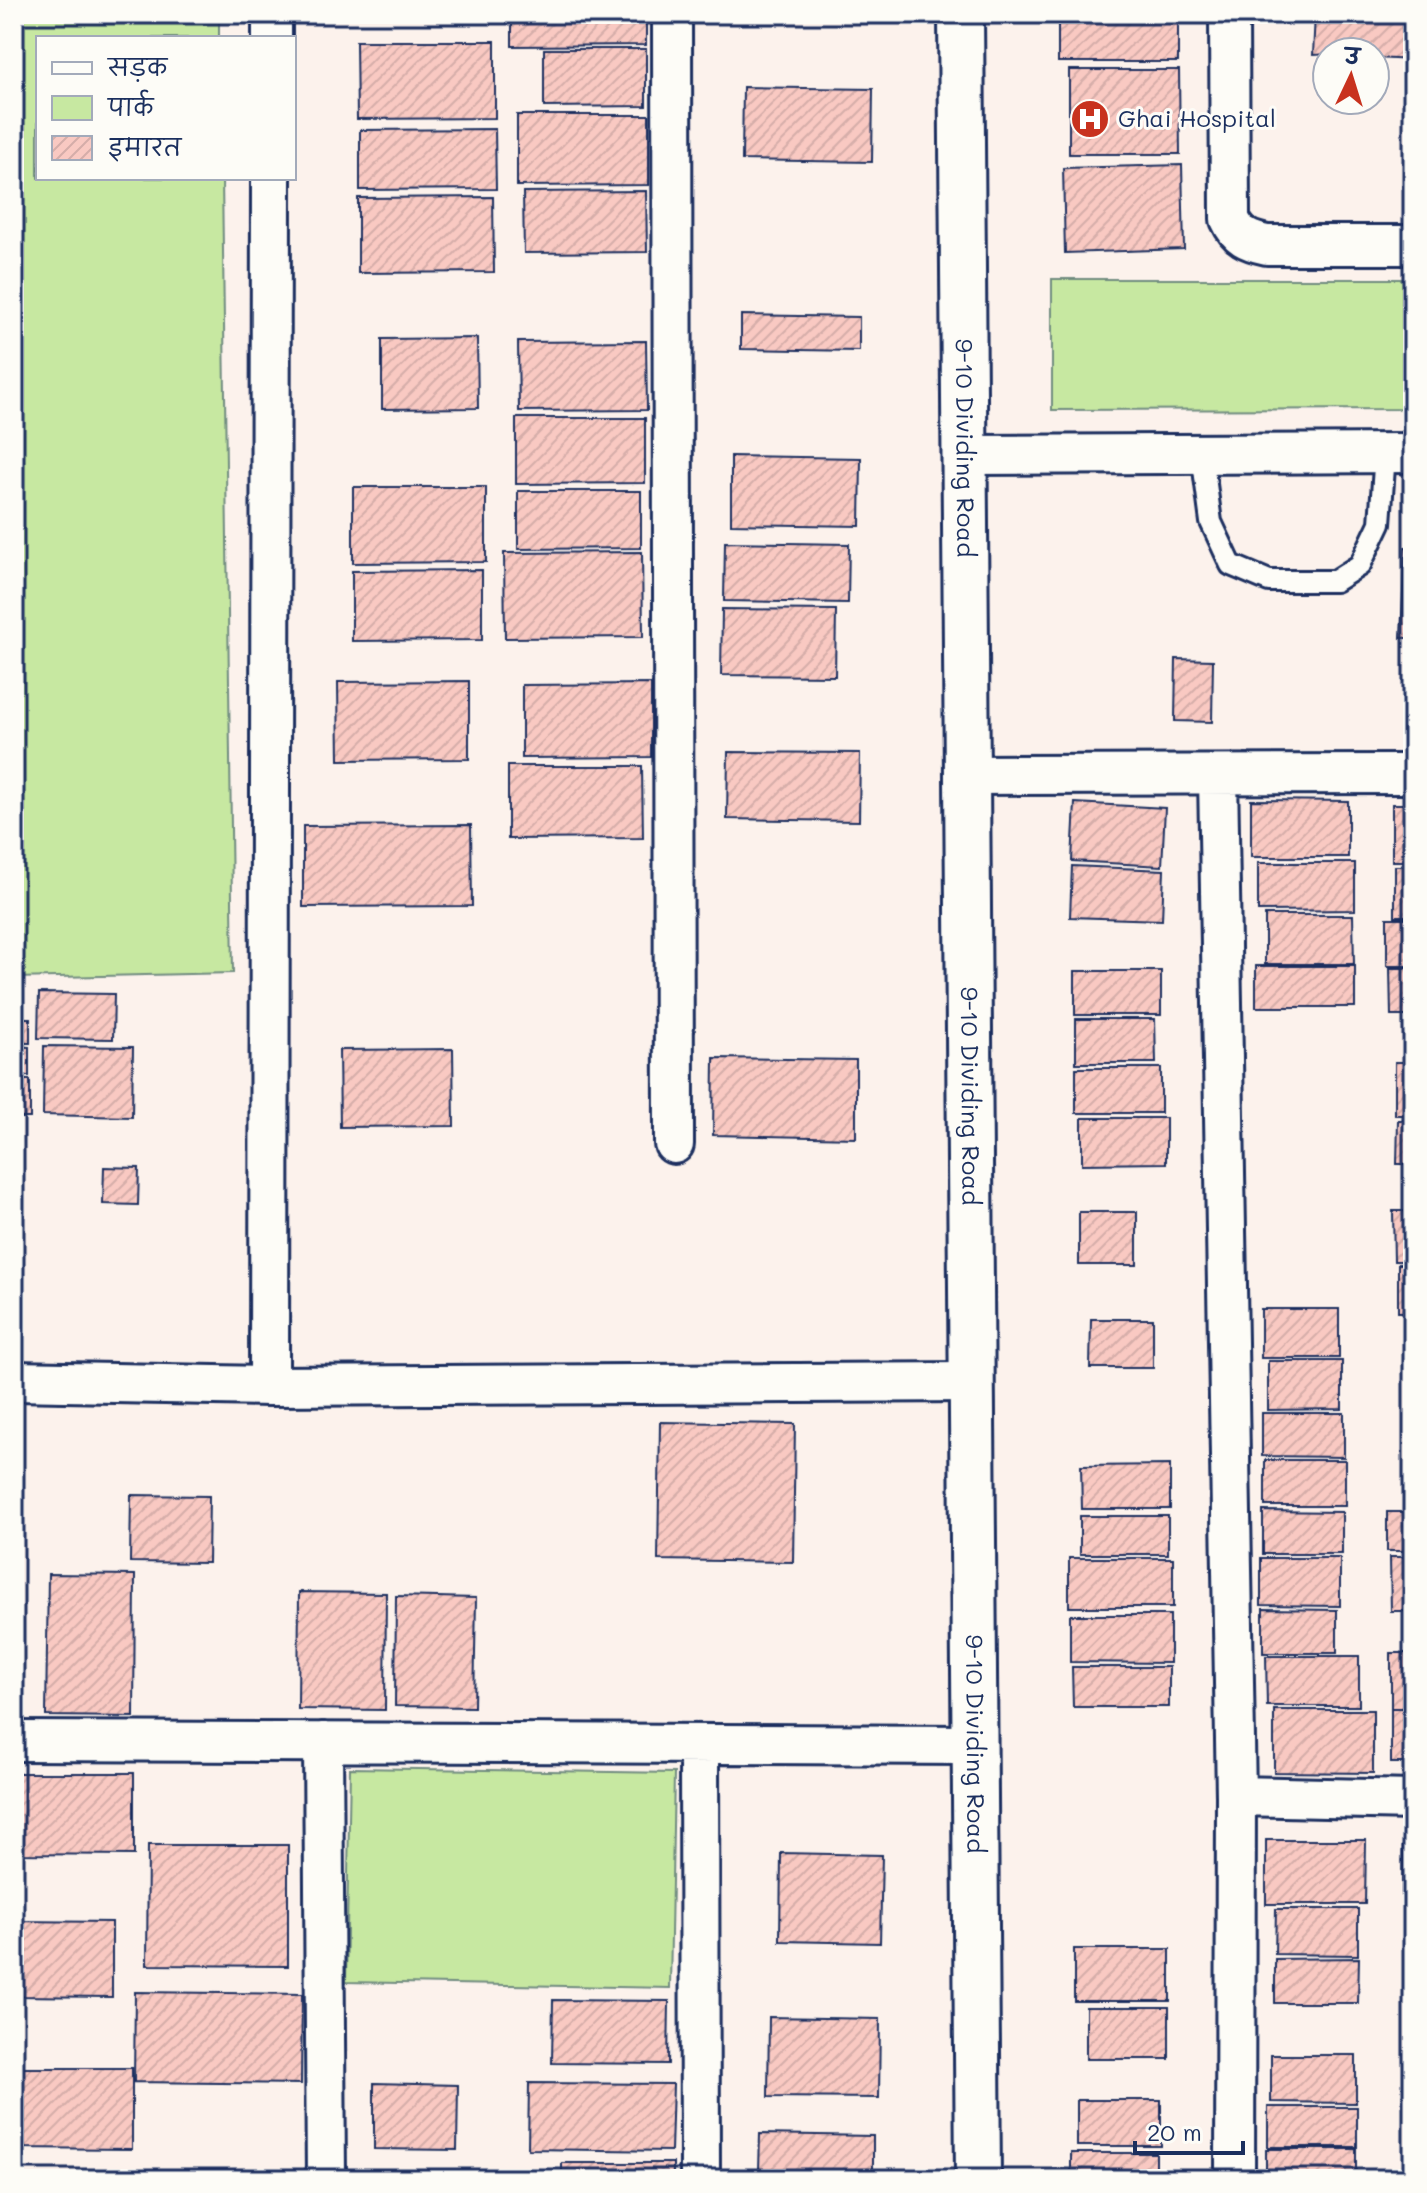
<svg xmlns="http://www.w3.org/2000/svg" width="1427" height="2193" viewBox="0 0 1427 2193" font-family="Mali,'Playpen Sans Deva',sans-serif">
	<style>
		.green { fill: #c7e8a1; stroke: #718c80; stroke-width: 2 }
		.building { fill: url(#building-hatch); stroke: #1b2f5e; stroke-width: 2 }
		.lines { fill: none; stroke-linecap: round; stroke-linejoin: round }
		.lane-casing { stroke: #1b2f5e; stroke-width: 26 }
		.street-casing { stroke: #1b2f5e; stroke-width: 44 }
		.secondary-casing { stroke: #1b2f5e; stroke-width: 50 }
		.lane { stroke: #fdfcf7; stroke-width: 20 }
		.street { stroke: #fdfcf7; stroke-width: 38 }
		.secondary { stroke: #fdfcf7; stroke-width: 44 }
		.labels { text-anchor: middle; stroke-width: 6; stroke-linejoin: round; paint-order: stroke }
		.poi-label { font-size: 24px; fill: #1b2f5e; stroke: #fdfcf7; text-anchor: start }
		.street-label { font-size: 24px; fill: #1b2f5e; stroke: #fdfcf7 }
	</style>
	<defs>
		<pattern id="building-hatch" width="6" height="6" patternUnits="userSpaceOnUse" patternTransform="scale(2)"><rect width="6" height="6" fill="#f9c9c2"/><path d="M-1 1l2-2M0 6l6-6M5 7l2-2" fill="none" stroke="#d5ada9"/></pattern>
	</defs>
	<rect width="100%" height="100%" fill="#fcf2ec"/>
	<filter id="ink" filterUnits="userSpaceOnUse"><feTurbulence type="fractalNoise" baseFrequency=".0125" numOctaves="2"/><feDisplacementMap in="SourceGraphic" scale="16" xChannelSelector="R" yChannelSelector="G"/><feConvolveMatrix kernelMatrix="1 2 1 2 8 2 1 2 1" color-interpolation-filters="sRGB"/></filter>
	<g filter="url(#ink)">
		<path class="green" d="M14,14H219V38H38V178H222L233,973L14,978Z
			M1052,279H1413V409L1052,410Z
			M350,1768L674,1773L670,1988L346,1982Z"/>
		<path class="building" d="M512,14H646V45L512,46Z
			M1058,14H1178V62H1058Z
			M1315,14H1413V60L1375,58V52L1313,55Z
			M356,41H495V118L357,119Z
			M544,49H646V106L544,107Z
			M1069,70H1179L1180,154H1069Z
			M743,87L873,89L872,162L742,160Z
			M517,115H649V185L517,186Z
			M495,129L496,189L360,190V130Z
			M1182,165L1184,249L1065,253L1063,168Z
			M646,191L647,252L524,253L523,192Z
			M493,197L494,272L358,273V198Z
			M741,315L859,317V351L741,349Z
			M477,338L478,408L382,409V339Z
			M646,341L647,410L519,411L518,342Z
			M516,418H645V483L516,484Z
			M731,456L861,458L860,526L731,524Z
			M353,487H486V562L353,563Z
			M518,491H641V548L518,549Z
			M725,542L849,544L848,603L724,601Z
			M1405,547H1413V638H1401Z
			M642,552L643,637L505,638L504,553Z
			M482,570V640L352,641V571Z
			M722,609L836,610L835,676L721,675Z
			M1176,659L1213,660L1212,722L1175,721Z
			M469,681V759L339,760L338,682Z
			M651,684V757L522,758V685Z
			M728,752L860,753L859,821L727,819Z
			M508,766H642L643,838L508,839Z
			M1251,800L1348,801V857H1251Z
			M1075,803L1165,808L1162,866L1072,861Z
			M1392,804H1413V861H1392Z
			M471,825L472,906L303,907V826Z
			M1258,863H1355V910L1258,911Z
			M1072,866L1164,870L1162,920L1070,917Z
			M1395,866H1413V916H1395Z
			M1265,915H1353L1354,964H1265Z
			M1387,918H1413V966H1387Z
			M1256,966H1355V1007H1256Z
			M1390,968H1413V1016H1391Z
			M1075,971H1161V1015H1075Z
			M39,993L114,994L113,1039L38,1038Z
			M14,1018H30V1043H14Z
			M1076,1019H1155L1156,1063H1076Z
			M14,1046L29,1047V1076H14Z
			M44,1046L133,1047L132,1117L43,1115Z
			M453,1049L454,1126L340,1127L339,1050Z
			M714,1058L856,1060V1138L713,1135Z
			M1395,1062H1413V1115H1395Z
			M1076,1068H1161V1113H1076Z
			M14,1080H30V1118H14Z
			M1082,1118H1166V1163L1082,1164Z
			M1398,1120H1413V1164H1397Z
			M104,1167L139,1168L138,1205L103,1204Z
			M1393,1211H1413V1261H1394Z
			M1079,1212H1137V1265H1079Z
			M1398,1264H1413V1312H1398Z
			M1261,1309H1339V1358H1261Z
			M1091,1319H1153V1368H1090Z
			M1268,1361H1342V1409L1268,1410Z
			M1262,1413H1344V1457L1262,1456Z
			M660,1422L795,1424L793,1562L658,1560Z
			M1265,1460H1345V1506H1265Z
			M1170,1465V1509H1082L1081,1466Z
			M131,1495L209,1496L208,1563L130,1562Z
			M1263,1511L1342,1512V1554H1263Z
			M1387,1512H1413V1551H1387Z
			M1080,1516H1168V1554H1080Z
			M1390,1557H1413V1611H1391Z
			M1069,1558H1173V1607H1069Z
			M1261,1558H1340V1606L1261,1605Z
			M48,1574L135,1575L134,1717L46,1716Z
			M299,1592L386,1593L385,1710L298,1709Z
			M396,1596L476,1598L474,1707L395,1706Z
			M1263,1609L1337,1610V1653H1263Z
			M1070,1615H1170V1663L1070,1662Z
			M1391,1653H1413V1708H1391Z
			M1266,1656H1359V1706H1267Z
			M1072,1667H1169V1707H1073Z
			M1391,1708H1413V1763H1391Z
			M1274,1710H1373V1773L1274,1772Z
			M14,1773H134V1855L14,1854Z
			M1266,1840H1366L1365,1904H1266Z
			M148,1845H288V1966L147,1965Z
			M1403,1846H1413V1901H1402Z
			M781,1853L882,1855L880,1943L780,1941Z
			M1276,1909H1358V1955L1275,1954Z
			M14,1921L112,1922V1997L14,1996Z
			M1074,1949H1170V2001H1074Z
			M1359,1958L1358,2003H1275V1959Z
			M135,1992L302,1994L301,2084L134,2082Z
			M553,2000L669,2001L668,2064L552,2063Z
			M1086,2007H1169V2059H1086Z
			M769,2017L880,2019L879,2098L768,2097Z
			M1271,2055H1356V2103L1271,2102Z
			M14,2068H132V2149L14,2148Z
			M374,2083L458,2085L457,2150L374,2149Z
			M529,2083L673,2084L671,2151L528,2149Z
			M1077,2100H1161V2146H1077Z
			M1268,2107H1357V2147H1268Z
			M760,2134L873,2136V2173L759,2171Z
			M1266,2149H1356V2179H1266Z
			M1071,2153H1156V2179H1071Z
			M562,2163H673V2179H562Z"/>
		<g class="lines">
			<g class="lane-casing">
				<path id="lane" d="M1202,454L1211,522L1231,565L1269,581H1335L1360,565L1380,523L1385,453"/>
			</g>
			<g class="street-casing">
				<path id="street" d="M672,14L674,1144
					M1229,14L1230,219C1238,237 1248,241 1267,245H1413
					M272,38V14
					M965,455L1413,453
					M967,775L1413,774
					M1218,776L1236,1796L1235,2179
					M14,1381L269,1386L972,1382
					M269,1386L271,178
					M14,1741L974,1745
					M323,1742L326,2179
					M699,1744L700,2179
					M1236,1796L1413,1800"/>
			</g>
			<g class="secondary-casing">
				<g id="secondary">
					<path id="s1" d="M961,14L978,2179"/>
				</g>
			</g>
			<use href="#lane" class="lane"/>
			<use href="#street" class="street"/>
			<use href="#secondary" class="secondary"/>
		</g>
	</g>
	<defs>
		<g id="hospital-disc" transform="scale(2)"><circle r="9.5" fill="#c8321e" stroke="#fdfcf7"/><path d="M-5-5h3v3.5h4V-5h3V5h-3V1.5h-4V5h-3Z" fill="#fff"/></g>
	</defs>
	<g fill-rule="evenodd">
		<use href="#hospital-disc" x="1090" y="119"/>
	</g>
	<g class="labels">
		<g class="poi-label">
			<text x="1118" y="127">Ghai Hospital</text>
		</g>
		<g class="street-label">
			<text dy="8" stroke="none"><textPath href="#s1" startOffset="434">9-10 Dividing Road</textPath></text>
			<text dy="8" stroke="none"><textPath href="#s1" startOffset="1082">9-10 Dividing Road</textPath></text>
			<text dy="8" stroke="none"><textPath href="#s1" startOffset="1730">9-10 Dividing Road</textPath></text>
		</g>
	</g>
	<rect width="1427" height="2193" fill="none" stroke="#fdfcf7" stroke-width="48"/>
	<rect x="24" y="24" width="1379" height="2145" fill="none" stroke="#1b2f5e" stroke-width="3" filter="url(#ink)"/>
	<rect x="36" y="36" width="260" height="144" fill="#fdfcf7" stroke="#a3aaba" stroke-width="2"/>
	<rect x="52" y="62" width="40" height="12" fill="#fdfcf7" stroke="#a3aaba" stroke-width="2"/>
	<text x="108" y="76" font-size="24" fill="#1b2f5e">सड़क</text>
	<rect x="52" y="96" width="40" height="24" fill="#c7e8a1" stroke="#a3aaba" stroke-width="2"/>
	<text x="108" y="116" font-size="24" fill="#1b2f5e">पार्क</text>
	<rect x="52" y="136" width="40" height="24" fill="url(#building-hatch)" stroke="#a3aaba" stroke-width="2"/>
	<text x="108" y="156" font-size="24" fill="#1b2f5e">इमारत</text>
	<g transform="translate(1351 76) rotate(4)"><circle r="38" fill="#fdfcf7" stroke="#a3aaba" stroke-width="2"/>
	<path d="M0-6L14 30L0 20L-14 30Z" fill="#c8321e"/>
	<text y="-12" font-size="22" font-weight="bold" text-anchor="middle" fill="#1b2f5e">उ</text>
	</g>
	<path d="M1135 2141v12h108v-12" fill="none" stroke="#1b2f5e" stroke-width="4"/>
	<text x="1147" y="2141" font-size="24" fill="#1b2f5e" stroke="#fdfcf7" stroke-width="6" paint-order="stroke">20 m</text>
</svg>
